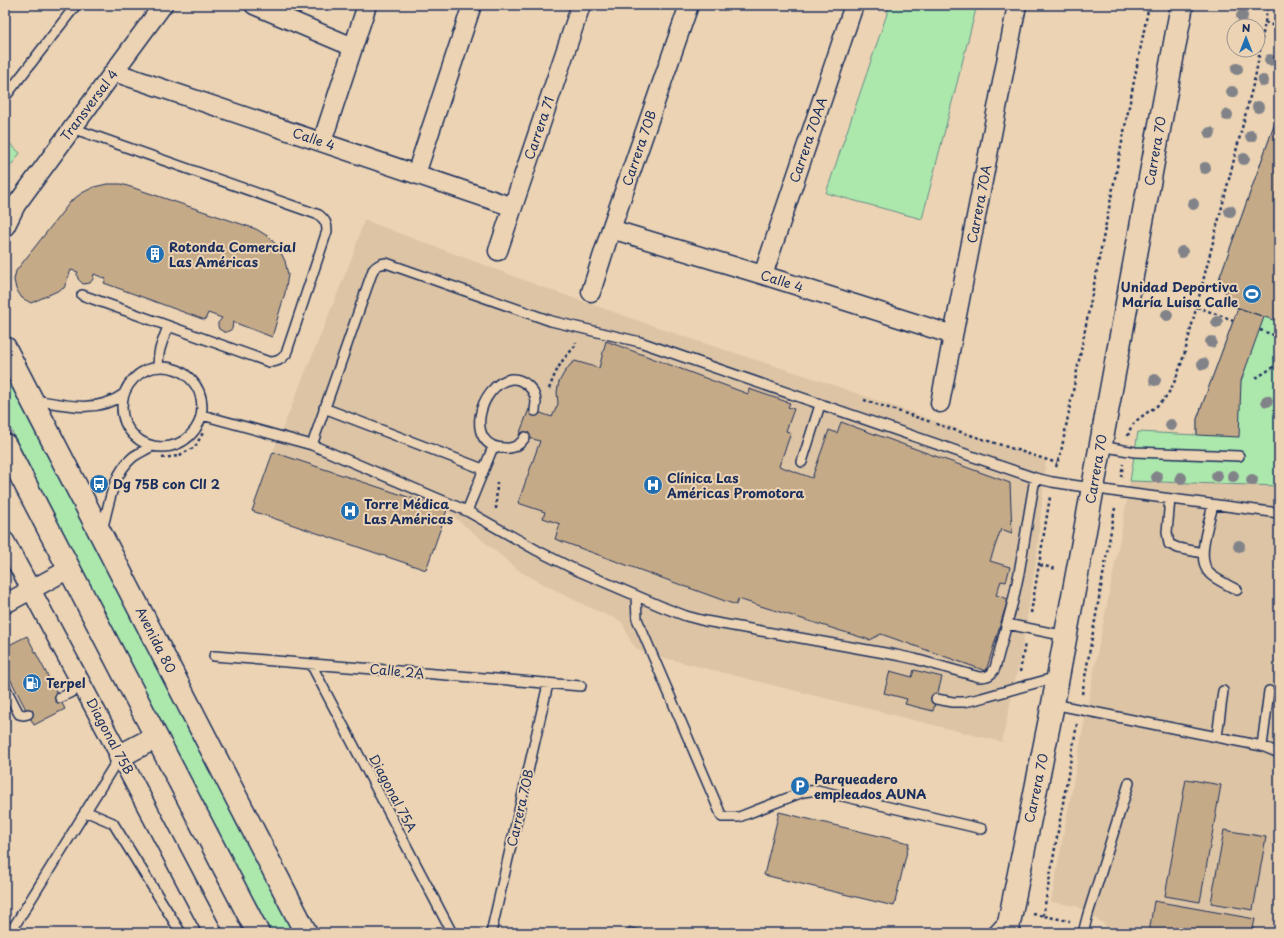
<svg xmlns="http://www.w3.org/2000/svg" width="1284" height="938" viewBox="0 0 1284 938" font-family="'Playpen Sans',sans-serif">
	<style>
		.built { fill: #dcc4a5 }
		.green { fill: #ace7ac; stroke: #648b85 }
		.building { fill: #c5aa88; stroke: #1b2f5e }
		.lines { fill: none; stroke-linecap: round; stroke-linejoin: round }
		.service-casing { stroke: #1b2f5e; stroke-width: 12 }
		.minor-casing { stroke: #1b2f5e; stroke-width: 21 }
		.secondary-casing { stroke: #1b2f5e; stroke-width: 25 }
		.primary-casing { stroke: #1b2f5e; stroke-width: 25 }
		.path { stroke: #1b2f5e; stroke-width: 2.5; stroke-dasharray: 3 3; stroke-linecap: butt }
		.service { stroke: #ebd3b3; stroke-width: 9 }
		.minor { stroke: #ebd3b3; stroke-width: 18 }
		.secondary { stroke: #ebd3b3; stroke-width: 22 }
		.primary { stroke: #ebd3b3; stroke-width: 22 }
		.tree { fill: #818389 }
		.labels { text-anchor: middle; stroke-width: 4; stroke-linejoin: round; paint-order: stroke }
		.street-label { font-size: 13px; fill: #1b2f5e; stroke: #ebd3b3 }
		.poi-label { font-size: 13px; font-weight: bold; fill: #1b2f5e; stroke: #ebd3b3; text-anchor: start }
	</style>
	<rect width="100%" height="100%" fill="#ebd3b3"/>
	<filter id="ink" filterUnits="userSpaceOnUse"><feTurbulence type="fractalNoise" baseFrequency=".025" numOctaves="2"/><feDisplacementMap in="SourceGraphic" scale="8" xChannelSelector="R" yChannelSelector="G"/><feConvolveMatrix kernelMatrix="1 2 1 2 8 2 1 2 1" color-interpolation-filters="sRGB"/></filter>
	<g filter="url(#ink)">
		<path class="built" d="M364,220L553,291L700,342L819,380L1046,460L1037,552L1031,594L1021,653L1002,742L772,685L645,653L638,650L631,642L622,622L617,619L604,614L572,599L521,572L447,511L426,570L252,511L273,452L353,255Z
			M1130,481L1279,486V933H1109L1104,924L1077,906L1051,902L1096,660L1121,534Z"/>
		<path class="green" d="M890,5H977L922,219L826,193Z
			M1279,112V486L1130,481L1138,432L1197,435V419L1238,308L1222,302L1228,286L1218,282Z
			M5,139L20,153L5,174Z
			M5,374L295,933H267L5,418Z"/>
		<path class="building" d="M1279,112V322L1222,302L1228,286L1218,282Z
			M107,184H121L134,188L256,229L269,237L278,247L285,261L288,275L285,293L272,337L233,322L232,329L227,332H224L219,329L218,326V323L222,318L208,313L205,320L104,283L106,279L94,274L93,279L90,283L83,284L78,279L77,274L78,272L71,270L64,288L31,303L22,298L16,289L14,280L16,271L71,201L82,193L94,187Z
			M1238,308L1264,317L1241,381L1239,437L1197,435V419Z
			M606,341L748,394L749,389L790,403L788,407L794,409L786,431L791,433L779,466L812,478L829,430L837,433L841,422L1010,483L1012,533L1001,529L990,561L1010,567L1006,582L1001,581L996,595L1008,599L986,671L881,634L870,640L738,599L736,605L555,539L560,524L543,518L545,512L518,503L540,441L519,435L529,409L552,417L558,404L557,392L559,382L564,373L570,365L575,361L599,368Z
			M273,452L447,510L426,570L252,511Z
			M27,636L65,709L34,725L5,669V647Z
			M914,670L942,677L933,711L905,704L907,699L884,693L890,671L912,677Z
			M1186,779L1221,785L1200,902L1165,896Z
			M779,812L909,843L894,906L764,875Z
			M1224,830L1266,837L1253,910L1211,903Z
			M1154,901L1255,919L1252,933H1149Z
			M629,927L651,933H628Z"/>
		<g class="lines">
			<g class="service-casing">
				<path id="service" d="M5,97L76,5
					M72,128L319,215C325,220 327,223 327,231L286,354C281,360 277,362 269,362L82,295
					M122 407a40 40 0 1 1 80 0a40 40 0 1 1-80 0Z
					M159,367C156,353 164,339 168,326
					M35,400C66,405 96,414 124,394
					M324,408L483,469
					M202,415L312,445L467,511L538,551L574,569L665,608L686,616L705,621L896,655L915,659L979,677C987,677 991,676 995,668L1013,601L1019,573L1035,478
					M525,437C521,444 514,449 505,448C463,448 479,384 511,379C523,378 535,389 536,402C536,404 535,408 535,411
					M312,445L373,270C377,265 380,264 386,263L551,321L640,342L1035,478L1052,482L1118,492L1279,513
					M1100,446L1135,452L1239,456
					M802,462L820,405
					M1170,499L1167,532L1169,544L1178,548L1203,553
					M1213,505C1209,523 1195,560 1210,574C1215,579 1230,586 1237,590
					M467,511L493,447
					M102,530C109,506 112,474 133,457C138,453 146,450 152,446
					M636,596L637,619L722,817H739L803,792L817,790L982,829
					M1007,624L1066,636
					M214,656L581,686
					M311,664L452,933
					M5,687L19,714L24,715L28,714
					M60,698L83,686
					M936,699L953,702H964L978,699L1057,677
					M1053,704L1262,746L1279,753
					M1217,737L1223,691
					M1262,746L1269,691
					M85,811L113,823L181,933
					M10,933L120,756
					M491,933L548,684
					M992,933L1004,920
					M1083,933L1088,914L1129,783"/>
			</g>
			<g class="minor-casing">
				<path id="minor" d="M254,5L353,47
					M114,72L513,207
					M322,142L367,5
					M416,174L472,5
					M5,227L16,205L163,5
					M611,229L763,275L953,335
					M498,251L581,5
					M763,275L854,5
					M591,292L611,229L689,5
					M940,403L1017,5
					M5,541L120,756L213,933
					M5,604L69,569"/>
			</g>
			<g class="secondary-casing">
				<path id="secondary" d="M1007,933L1053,704L1182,5"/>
			</g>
			<g class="primary-casing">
				<path id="primary" d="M5,348L306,933
					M5,445L258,933
					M120,756L156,737"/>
			</g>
			<path class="path" d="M1265,22L1279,28
				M1197,307L1233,320
				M1260,330L1279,337
				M1256,378L1272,368L1279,360
				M549,389C553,378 557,369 563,360C567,354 575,349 576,342
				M864,400L931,422
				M936,424L1057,463
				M1128,436C1131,417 1154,412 1165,398C1175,385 1180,367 1185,352L1256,73L1268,5
				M162,458L178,456L195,447L204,431
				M1056,467L1061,452L1149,5
				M1121,477L1123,464
				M496,509L497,482
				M1040,565L1057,569
				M1031,613L1050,497
				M1020,672L1025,643
				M1082,694L1115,508
				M1033,914L1070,921
				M1043,916L1077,724"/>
			<use href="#service" class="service"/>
			<use href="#minor" class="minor"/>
			<use href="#secondary" class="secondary"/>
			<use href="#primary" class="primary"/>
		</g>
		<g class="tree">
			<circle cx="1242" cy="16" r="6"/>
			<circle cx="1270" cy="60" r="6"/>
			<circle cx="1237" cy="69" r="6"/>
			<circle cx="1263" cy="81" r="6"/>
			<circle cx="1232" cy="92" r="6"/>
			<circle cx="1258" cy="107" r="6"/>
			<circle cx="1227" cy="115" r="6"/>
			<circle cx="1210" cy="133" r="6"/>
			<circle cx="1251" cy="136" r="6"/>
			<circle cx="1244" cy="159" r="6"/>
			<circle cx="1205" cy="168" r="6"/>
			<circle cx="1193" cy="204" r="6"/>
			<circle cx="1230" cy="211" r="6"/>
			<circle cx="1182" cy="252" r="6"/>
			<circle cx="1167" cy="315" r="6"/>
			<circle cx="1217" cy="322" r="6"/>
			<circle cx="1211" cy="342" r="6"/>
			<circle cx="1203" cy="364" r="6"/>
			<circle cx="1155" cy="380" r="6"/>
			<circle cx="1267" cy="401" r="6"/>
			<circle cx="1171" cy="425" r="6"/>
			<circle cx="1217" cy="476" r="6"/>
			<circle cx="1233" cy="476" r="6"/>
			<circle cx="1157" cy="477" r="6"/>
			<circle cx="1181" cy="478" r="6"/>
			<circle cx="1252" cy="480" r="6"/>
			<circle cx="1239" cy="546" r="6"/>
		</g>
	</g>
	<defs>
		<g id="building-disc" transform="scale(1)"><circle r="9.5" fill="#1f6fb2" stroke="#ebd3b3"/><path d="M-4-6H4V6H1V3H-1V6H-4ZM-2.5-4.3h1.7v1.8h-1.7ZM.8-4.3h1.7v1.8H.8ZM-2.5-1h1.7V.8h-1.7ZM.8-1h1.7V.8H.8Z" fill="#fff"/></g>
		<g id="stadium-disc" transform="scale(1)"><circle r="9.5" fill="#1f6fb2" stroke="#ebd3b3"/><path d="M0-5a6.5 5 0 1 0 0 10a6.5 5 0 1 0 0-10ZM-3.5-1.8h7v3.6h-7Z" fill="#fff"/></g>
		<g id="bus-disc" transform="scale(1)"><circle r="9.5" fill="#1f6fb2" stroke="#ebd3b3"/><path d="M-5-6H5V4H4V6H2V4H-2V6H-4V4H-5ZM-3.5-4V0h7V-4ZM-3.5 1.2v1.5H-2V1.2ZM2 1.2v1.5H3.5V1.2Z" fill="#fff"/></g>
		<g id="hospital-disc" transform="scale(1)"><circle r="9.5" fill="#1f6fb2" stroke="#ebd3b3"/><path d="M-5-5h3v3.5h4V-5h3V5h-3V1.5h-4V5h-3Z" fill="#fff"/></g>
		<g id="fuel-disc" transform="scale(1)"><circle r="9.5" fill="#1f6fb2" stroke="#ebd3b3"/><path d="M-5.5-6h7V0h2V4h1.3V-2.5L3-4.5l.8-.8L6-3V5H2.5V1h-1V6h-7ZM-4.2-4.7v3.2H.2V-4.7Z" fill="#fff"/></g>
		<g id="parking-disc" transform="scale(1)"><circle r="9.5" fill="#1f6fb2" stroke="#ebd3b3"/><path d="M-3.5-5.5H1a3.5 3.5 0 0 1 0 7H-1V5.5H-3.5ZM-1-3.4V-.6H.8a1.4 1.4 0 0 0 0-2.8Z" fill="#fff"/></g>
	</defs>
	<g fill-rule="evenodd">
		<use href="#building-disc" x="155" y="254"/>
		<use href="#stadium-disc" x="1252" y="294"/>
		<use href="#bus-disc" x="99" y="484"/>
		<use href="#hospital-disc" x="653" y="485"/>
		<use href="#hospital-disc" x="350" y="511"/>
		<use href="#fuel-disc" x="32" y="683"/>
		<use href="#parking-disc" x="800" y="786"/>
	</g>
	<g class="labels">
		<g class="street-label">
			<text transform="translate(89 105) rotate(-53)" y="5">Transversal 4</text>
			<text transform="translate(539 128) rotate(-71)" y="5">Carrera 71</text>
			<text transform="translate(314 139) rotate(19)" y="5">Calle 4</text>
			<text transform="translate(808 140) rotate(-71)" y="5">Carrera 70AA</text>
			<text transform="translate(639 148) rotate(-71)" y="5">Carrera 70B</text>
			<text transform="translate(1155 151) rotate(-80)" y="5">Carrera 70</text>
			<text transform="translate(979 204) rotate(-79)" y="5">Carrera 70A</text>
			<text transform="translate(782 281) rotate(18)" y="5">Calle 4</text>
			<text transform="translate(1096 469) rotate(-80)" y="5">Carrera 70</text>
			<text transform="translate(156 640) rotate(63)" y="5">Avenida 80</text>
			<text transform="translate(397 671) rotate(5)" y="5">Calle 2A</text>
			<text transform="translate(110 736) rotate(62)" y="5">Diagonal 75B</text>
			<text transform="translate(1036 788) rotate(-78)" y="5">Carrera 70</text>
			<text transform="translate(393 793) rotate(62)" y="5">Diagonal 75A</text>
			<text transform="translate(520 808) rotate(-77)" y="5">Carrera 70B</text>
		</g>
		<g class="poi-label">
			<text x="169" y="252">Rotonda Comercial<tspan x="169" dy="15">Las Américas</tspan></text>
			<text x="1238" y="292" text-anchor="end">Unidad Deportiva<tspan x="1238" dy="15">María Luisa Calle</tspan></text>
			<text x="667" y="483">Clínica Las<tspan x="667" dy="15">Américas Promotora</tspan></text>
			<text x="113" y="489">Dg 75B con Cll 2</text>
			<text x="364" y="509">Torre Médica<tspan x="364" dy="15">Las Américas</tspan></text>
			<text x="46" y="688">Terpel</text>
			<text x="814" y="784">Parqueadero<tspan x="814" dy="15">empleados AUNA</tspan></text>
		</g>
	</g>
	<rect width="1284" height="938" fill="none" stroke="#ebd3b3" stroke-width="20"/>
	<rect x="10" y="10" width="1264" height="918" fill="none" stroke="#1b2f5e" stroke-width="1.5" filter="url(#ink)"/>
	<g transform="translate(1246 38)"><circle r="19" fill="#ebd3b3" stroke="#989191"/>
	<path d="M0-3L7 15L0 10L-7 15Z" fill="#1f6fb2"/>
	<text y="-6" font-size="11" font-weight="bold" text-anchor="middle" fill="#1b2f5e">N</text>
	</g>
</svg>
